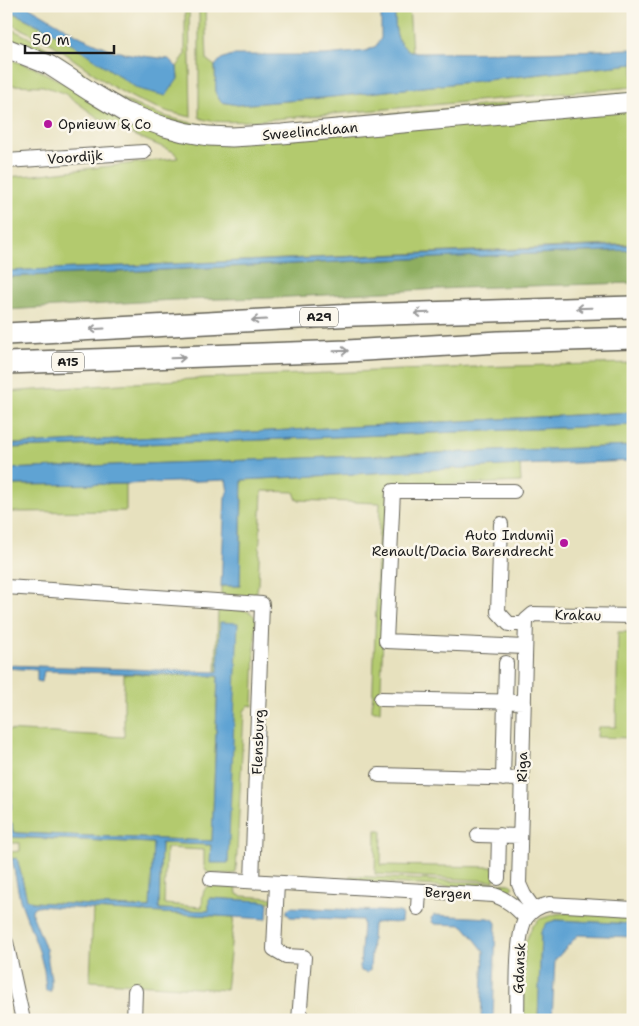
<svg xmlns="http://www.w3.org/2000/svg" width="639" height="1026" viewBox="0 0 639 1026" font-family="'Shantell Sans',sans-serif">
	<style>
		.green { fill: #b3ca6e; stroke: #687345 }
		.forest { fill: #8eae61; stroke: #55653e }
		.water { fill: #5ea3d3; stroke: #3d6078 }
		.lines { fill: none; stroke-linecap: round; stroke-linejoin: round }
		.minor-casing { stroke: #636155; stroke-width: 16 }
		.major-casing { stroke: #636155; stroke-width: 21 }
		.highway-casing { stroke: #636155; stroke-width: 24 }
		.minor { stroke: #fff; stroke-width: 14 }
		.major { stroke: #fff; stroke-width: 19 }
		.highway { stroke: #fff; stroke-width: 21 }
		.oneway { stroke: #999 }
		.poi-dot { fill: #b5179e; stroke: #fbf7ec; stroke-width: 2 }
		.labels { text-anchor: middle; stroke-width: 5; stroke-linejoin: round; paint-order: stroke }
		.shield { fill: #fbf7ec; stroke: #5f5e5a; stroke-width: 1 }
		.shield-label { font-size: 12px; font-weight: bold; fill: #1c1c1c }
		.poi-label { font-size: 14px; fill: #1c1c1c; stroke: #fbf7ec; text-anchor: start }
		.street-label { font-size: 14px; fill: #1c1c1c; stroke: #fbf7ec }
	</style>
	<rect width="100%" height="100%" fill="#fbf7ec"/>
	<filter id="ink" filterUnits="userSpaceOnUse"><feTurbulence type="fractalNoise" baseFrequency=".02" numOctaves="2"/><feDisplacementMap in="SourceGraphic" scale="10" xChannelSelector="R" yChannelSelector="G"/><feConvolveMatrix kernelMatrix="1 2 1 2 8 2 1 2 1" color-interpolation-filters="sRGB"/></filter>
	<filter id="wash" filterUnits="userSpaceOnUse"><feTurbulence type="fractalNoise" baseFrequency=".0096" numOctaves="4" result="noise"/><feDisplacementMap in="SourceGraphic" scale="20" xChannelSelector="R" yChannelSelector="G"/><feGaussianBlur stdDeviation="1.12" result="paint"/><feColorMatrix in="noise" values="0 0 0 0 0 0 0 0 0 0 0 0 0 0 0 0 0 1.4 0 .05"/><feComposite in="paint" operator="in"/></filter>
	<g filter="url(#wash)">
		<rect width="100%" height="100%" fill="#e7e1be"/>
		<path class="green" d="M185,6H189L191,117L169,112L137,100L113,87L49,42L6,22V9L62,37L178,79L177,67L185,55Z
			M199,6H205L207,60L215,66L216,94L221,102L238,105L323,98L633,64V87L252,121C240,121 208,124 199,117Z
			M395,6H409L412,52C393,46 395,22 395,6Z
			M6,27C34,38 61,57 85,74C90,78 94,83 100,87C110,94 122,99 133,104C171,121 203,127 245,128L633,92V96L237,132L156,120L31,49L6,37Z
			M6,58L35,68L165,135L633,108V244L6,271V177L34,175L178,158L174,152L120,129L97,117L64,93L43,86L6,85Z
			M633,363V412L23,444H6V392L206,378L475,367Z
			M633,425V446L6,469V448L209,442Z
			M520,465L521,482L389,487L380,711H372L380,503L297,500L294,492L262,491L258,585L256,595L253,596L221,595V586H240L242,498L241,493L242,480Z
			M126,484V511L6,512V485Z
			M218,609C231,610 250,606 256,619L253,706L249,705L244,711L236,873L232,874L209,873L206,871L204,866V850L166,848L164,904L202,907C203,898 201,890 209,886L236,887L237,894L241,896L273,898V902L210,898L209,911L159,909L161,843L211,845L228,863L218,672H216Z
			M618,632H633V738L597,737L598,727H616Z
			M124,674L218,676L212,841L17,833L13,832L12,823H6V810H10L8,748H6V730L124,737Z
			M376,830H382L381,865L494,867V881L375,874Z
			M6,835L9,836L27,838L153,843L151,908L32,902L27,899L17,858L12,859L10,852L20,851V843H6Z
			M350,876L510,884L513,887L507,893L499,890L355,881L351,879Z
			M93,909L234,917L226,990L90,981Z
			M578,912L633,915V924L556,920L541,932L538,1020H522L525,943L532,927L540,919L556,914Z"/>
		<path class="forest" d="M633,250V283L460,288L270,298L173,300L6,310V277L360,261Z"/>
		<path class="water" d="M6,6H28L81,37L114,51L142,56L169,59L177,67L178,79L166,96L138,89L62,37L6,9Z
			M381,6H395C395,26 393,47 416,53L536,52L633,49V64L323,98L238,105L221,102L216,94L215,66L221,59L232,55H325L366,51L376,46L381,38Z
			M633,245V250L360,261L6,277V271Z
			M633,412V425L209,442L6,448V444H23Z
			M633,446V461L520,465L242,480L240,586H221L225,497L228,492L226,480L126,484L6,485V469Z
			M220,622L238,623L228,863H210L211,845L161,843L159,909L209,911V898L261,901L268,902L267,918L265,919L234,917L37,906L34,907L32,910V914L46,949L51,979V991H46L44,970L39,951L20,900L12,859L17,858L27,899L32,902L150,908L153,843L11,837L6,835V823H12L13,832L17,833L212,841L218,676L44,671L42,682L37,681V670L6,668V665L218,672Z
			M6,748H8L12,793L11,809L10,810H6Z
			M290,907L399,912L402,913L401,922C393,924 384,921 375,923L373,925L370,970L367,973L361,971L360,967L363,923L362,920L290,917L287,914V910Z
			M434,915L489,918L494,920L496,923L493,1020H481L484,951L465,927L462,925L435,924L432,922L431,918Z
			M556,920L633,924V937L578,935L555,960L552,1020H538L541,932L547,923Z"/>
	</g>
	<g filter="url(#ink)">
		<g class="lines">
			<g class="minor-casing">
				<path id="minor" d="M6,161L144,152
					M514,491H393L386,641L525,647
					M501,524L498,612L509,624H526
					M6,587L262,604L252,881
					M381,699L524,702
					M379,775L522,779
					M503,779L506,663
					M478,835L520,836
					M498,878L499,835
					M211,879L494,895C507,899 516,908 526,918
					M277,883L274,949L286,956L304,957L299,1020
					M418,908L419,891
					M534,909L524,895L519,884L526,620L533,614L633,616
					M6,942L23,1020
					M134,1020L135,991
					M517,1020C518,997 515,935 526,918C532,910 539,906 549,904L633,909"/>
			</g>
			<g class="major-casing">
				<path id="major" d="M6,48L49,65L91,92L124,112L162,126L184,132L208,136L232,137L282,134L633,102"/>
			</g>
			<g class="highway-casing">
				<path id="highway" d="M6,334L354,315L633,307
					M6,363L348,351L499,342L633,338"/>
			</g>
			<use href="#minor" class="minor"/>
			<use href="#major" class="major"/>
			<use href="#highway" class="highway"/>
		</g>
		<defs><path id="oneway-shaft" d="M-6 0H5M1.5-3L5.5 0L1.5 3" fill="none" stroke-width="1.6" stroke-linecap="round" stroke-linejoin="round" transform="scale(1.25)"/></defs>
		<g class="oneway">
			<use href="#oneway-shaft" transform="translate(584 308) rotate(178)"/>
			<use href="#oneway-shaft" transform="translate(422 313) rotate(178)"/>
			<use href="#oneway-shaft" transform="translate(259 320) rotate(177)"/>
			<use href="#oneway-shaft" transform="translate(97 329) rotate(177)"/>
			<use href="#oneway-shaft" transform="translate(341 351) rotate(-2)"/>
			<use href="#oneway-shaft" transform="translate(178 358) rotate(-2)"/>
		</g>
	</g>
	<g class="poi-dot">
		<circle cx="48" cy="124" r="5"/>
		<circle cx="564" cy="543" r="5"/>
	</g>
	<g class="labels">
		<g class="shield">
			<rect x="300" y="307.5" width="38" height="19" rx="4"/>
			<rect x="52" y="352.5" width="32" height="19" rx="4"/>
		</g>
		<g class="shield-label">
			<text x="319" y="321">A29</text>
			<text x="68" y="366">A15</text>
		</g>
		<g class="poi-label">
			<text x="58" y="129">Opnieuw &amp; Co</text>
			<text x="554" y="540" text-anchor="end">Auto Indumij<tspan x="554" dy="16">Renault/Dacia Barendrecht</tspan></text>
		</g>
		<g class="street-label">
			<text transform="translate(310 131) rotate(-5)" y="5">Sweelincklaan</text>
			<text transform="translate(75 157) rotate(-4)" y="5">Voordijk</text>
			<text transform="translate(578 615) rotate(1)" y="5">Krakau</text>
			<text transform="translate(258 742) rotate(-88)" y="5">Flensburg</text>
			<text transform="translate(522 767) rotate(-89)" y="5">Riga</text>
			<text transform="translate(448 893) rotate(3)" y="5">Bergen</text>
			<text transform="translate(519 968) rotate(-87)" y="5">Gdansk</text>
		</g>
	</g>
	<rect width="639" height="1026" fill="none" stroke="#fbf7ec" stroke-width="25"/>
	<path d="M25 45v8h89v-8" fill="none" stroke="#1c1c1c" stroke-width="2.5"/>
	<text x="32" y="45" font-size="15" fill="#1c1c1c" stroke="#fbf7ec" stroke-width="4" paint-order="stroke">50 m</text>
</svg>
